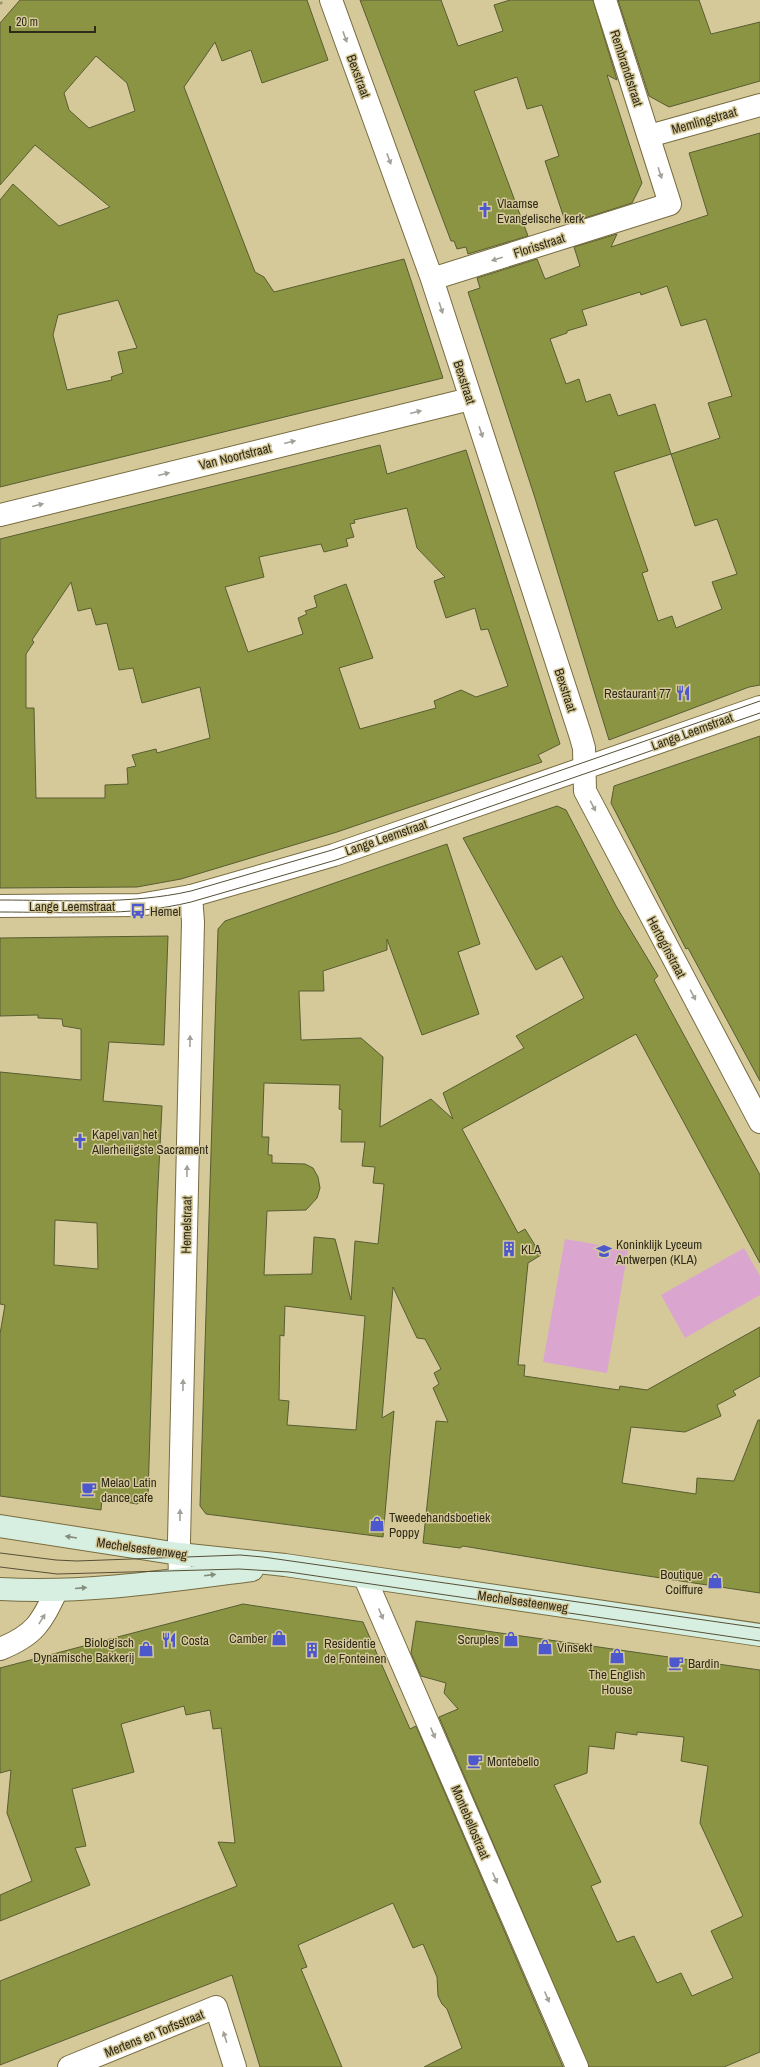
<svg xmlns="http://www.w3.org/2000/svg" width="760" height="2067" viewBox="0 0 760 2067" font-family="'Archivo Narrow',sans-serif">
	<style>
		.green { fill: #daa6cf }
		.building { fill: #8b9443; stroke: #585d32; fill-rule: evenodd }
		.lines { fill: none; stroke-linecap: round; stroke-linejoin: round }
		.minor-casing { stroke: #786c40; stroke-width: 24 }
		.tertiary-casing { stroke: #786c40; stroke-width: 24 }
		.secondary-casing { stroke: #786c40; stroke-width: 24 }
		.path { stroke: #9c926d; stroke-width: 2.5; stroke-dasharray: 3 3; stroke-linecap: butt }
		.minor { stroke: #fff; stroke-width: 22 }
		.tertiary { stroke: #fff; stroke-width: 22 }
		.secondary { stroke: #d7efe0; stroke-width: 22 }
		.tram { stroke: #564f36; stroke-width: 1 }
		.oneway { fill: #a2a098 }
		.oneway2 { fill: #848d7c }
		.labels { text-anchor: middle; stroke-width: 3; stroke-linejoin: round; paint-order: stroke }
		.street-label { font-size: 13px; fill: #302b19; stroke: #d5c99a }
		.poi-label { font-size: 13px; fill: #302b19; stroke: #d5c99a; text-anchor: start }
	</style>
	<rect width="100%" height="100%" fill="#d5c99a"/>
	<path class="green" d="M565,1239L628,1250L607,1373L543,1362Z
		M744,1248L760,1276V1295L685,1338L661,1295Z"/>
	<path class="building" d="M20,0H307L328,60L262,83L251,50L222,61L215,42L184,87L255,272L264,277L274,292L404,259L443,378L0,487V200L13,184L59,226L110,207L35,145L0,185V23ZM96,56L127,83L135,111L89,128L69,110L64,93ZM118,300L137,348L118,352L123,373L111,377L112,380L67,390L53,335L58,315Z
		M360,0H441L458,46L503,31L494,5L510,0H593L617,80L607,75L642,183L632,203L566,224L545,161L559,156L542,105L527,109L517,77L474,91L528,236L468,254L466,247L457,249L454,241H451Z
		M618,0H699L711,34L760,22V81L669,107L649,96Z
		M760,133V685L749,687L609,740L535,498L468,292L480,288L477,278L537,259L545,279L580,266L574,247L617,234L611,247L708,215L689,153ZM667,286L681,326L706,319L732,396L708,403L720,438L671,454L655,404L618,416L610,394L586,402L579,379L566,384L550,339L567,333V331L587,325L582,310L640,292L641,295ZM671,454L695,526L717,519L737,574L712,582L722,609L676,628L672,616L658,621L642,573L648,571L614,472Z
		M380,445L387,474L466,450L560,744L538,755L542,762L337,832L181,879L137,887L0,888V539ZM407,508L417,548L445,577L434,581L446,618L475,608L481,630L488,629L508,686L476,697L461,690L434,701L436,708L360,729L339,668L373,658L346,584L314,596L317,607L305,611L307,614L298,618L303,634L248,652L225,587L264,577L259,557L321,544L324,552L348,546L346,539L354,537L350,524L355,523L354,520ZM71,582L78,611L91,608L96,625L107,623L119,670L133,668L142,703L200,687L210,738L157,753L156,749L132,755L136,766L127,768L128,784L105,785V798H36L34,708H26V654L34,642L32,640Z
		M760,736V1081L688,948L686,949L611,803L614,786Z
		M557,806L566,810L616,906L658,976L654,980L760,1175V1263L636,1034L462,1129L518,1233L525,1229L541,1255L528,1263L518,1365H525L524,1376L619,1390L620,1386L647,1390L760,1327V1376L733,1391L736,1395L717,1405L721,1416L685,1432L631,1427L622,1483L696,1494L697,1478L734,1481L758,1420H760V1593L608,1570L463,1546L460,1548L423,1543L436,1421L448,1422L433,1388L439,1384L434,1373L441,1369L425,1339L417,1338L393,1287L382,1418L394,1411L383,1537L206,1514L200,1506L218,929L225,921L447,844L480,944L458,952L479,1014L422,1035L387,939V950L323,971L324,991H299L301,1040L361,1038L383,1057L380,1127L431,1099L453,1119L443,1093L524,1048L516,1036L584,998L562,956L536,970L463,838ZM264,1083L340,1085L339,1109L342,1110L341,1142H365L362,1166L375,1167L373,1183L384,1184L378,1244L355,1241L351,1300L335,1239L314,1237L312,1274L264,1275L267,1211L306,1210L317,1198L320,1188L318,1177L313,1168L305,1164L272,1163V1155H268L269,1137H262ZM285,1306L365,1316L356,1430L287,1425L289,1401L279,1400L280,1335L284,1336Z
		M168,936L164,1045L109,1042L103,1101L162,1106L157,1206L148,1496L137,1504L102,1498L101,1510L0,1496V1334L5,1305L0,1304V1072L81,1080V1029L63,1026L62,1019L38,1018V1015L0,1016V938ZM55,1220L97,1223L98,1269L54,1265Z
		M243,1604L363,1622L410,1729L416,1726L563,2067H424L462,2048L447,2009L442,2004L438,1996L437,1977L423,1944L413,1948L393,1903L298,1945L307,1967L301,1969L342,2067H260L232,1975L0,2065V1981L237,1886L218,1842L235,1843L221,1728L213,1729L210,1710L186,1715L184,1706L121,1724L134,1772L72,1789L86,1846L75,1848L90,1885L0,1921V1895L32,1881L7,1813L11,1770L0,1773V1668Z
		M416,1621L760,1670V2052L724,2067H589L439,1717L458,1709L444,1693L446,1683L421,1676L411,1653ZM616,1732L637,1735V1732L684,1737L681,1761L708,1766L700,1823L743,1916L711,1931L733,1978L692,1996L681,1973L657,1983L634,1936L617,1942L591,1886L601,1882L554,1785L587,1773L589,1746L614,1749Z"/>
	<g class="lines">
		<g class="minor-casing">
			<path id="minor" d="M331,0L432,279L580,734L584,748L585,791L760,1122
				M649,136L760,105
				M432,279L670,204L605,0
				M0,515L470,399
				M365,1578L577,2067
				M180,1579L179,1541L193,922L191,896
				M0,1649C35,1635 41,1623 57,1590
				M69,2067L216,2007L235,2067"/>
		</g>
		<g class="tertiary-casing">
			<path id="tertiary" d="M0,906L139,905L191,896L334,855L760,707"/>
		</g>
		<g class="secondary-casing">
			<path id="secondary" d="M0,1526L179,1554L285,1565L760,1635
				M0,1589C84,1594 169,1581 252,1570"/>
		</g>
		<path class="path" d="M0,4L4,0"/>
		<use href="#minor" class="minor"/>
		<use href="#tertiary" class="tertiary"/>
		<use href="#secondary" class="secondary"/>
		<path class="tram" d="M0,900C63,900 129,905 191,891L332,850L760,701
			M0,912C63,912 130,917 191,902L336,860L760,713
			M0,1553L56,1560L77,1561L240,1555L263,1557L760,1628
			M0,1567L57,1574L239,1569L289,1572L760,1641"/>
	</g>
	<defs><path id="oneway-solid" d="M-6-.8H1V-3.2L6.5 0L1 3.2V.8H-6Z"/></defs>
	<g class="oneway">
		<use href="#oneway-solid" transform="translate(345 37) rotate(70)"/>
		<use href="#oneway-solid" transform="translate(389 159) rotate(70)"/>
		<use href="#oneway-solid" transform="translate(660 173) rotate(72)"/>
		<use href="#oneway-solid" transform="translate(497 259) rotate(162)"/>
		<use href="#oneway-solid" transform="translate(441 308) rotate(72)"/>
		<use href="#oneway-solid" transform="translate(416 412) rotate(-14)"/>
		<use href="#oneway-solid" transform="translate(481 432) rotate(72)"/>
		<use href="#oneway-solid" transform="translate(290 442) rotate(-14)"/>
		<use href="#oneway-solid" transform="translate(164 474) rotate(-14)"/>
		<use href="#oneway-solid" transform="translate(38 505) rotate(-14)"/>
		<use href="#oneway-solid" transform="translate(593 806) rotate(62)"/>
		<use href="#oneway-solid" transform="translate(693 995) rotate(62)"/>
		<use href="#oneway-solid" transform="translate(190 1041) rotate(-89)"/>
		<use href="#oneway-solid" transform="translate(187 1171) rotate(-89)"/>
		<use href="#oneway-solid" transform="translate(183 1385) rotate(-89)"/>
		<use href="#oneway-solid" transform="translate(180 1515) rotate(-89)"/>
		<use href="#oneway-solid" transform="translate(381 1614) rotate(67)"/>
		<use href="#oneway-solid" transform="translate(42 1619) rotate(-58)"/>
		<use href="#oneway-solid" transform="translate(433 1733) rotate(67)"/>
		<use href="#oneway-solid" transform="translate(495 1878) rotate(67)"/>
		<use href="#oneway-solid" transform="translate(547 1997) rotate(67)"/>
		<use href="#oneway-solid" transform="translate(225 2037) rotate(-107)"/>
	</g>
	<g class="oneway2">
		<use href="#oneway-solid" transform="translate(71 1537) rotate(-171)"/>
		<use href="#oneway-solid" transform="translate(210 1575) rotate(-7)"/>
		<use href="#oneway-solid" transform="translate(81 1588) rotate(-5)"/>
	</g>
	<defs>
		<g id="church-bare" transform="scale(1.2)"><path d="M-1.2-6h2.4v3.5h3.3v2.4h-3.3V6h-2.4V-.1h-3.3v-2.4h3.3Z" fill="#4e58cd" stroke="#d5c99a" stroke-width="2.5" paint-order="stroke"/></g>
		<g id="restaurant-bare" transform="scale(1.2)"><path d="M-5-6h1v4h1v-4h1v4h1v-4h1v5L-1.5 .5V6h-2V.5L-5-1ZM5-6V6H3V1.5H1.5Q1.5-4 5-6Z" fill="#4e58cd" stroke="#d5c99a" stroke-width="2.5" paint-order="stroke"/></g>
		<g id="bus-bare" transform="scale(1.2)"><path d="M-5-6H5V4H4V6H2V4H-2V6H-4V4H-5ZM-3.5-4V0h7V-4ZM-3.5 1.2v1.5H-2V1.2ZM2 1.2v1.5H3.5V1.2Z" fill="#4e58cd" stroke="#d5c99a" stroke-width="2.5" paint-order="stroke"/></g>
		<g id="building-bare" transform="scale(1.2)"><path d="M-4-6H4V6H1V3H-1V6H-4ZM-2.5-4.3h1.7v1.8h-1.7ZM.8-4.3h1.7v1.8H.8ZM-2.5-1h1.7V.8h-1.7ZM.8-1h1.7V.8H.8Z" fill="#4e58cd" stroke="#d5c99a" stroke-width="2.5" paint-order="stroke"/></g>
		<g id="university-bare" transform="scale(1.2)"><path d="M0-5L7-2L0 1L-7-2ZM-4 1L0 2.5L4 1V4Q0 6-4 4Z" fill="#4e58cd" stroke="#d5c99a" stroke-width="2.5" paint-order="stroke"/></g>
		<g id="cafe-bare" transform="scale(1.2)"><path d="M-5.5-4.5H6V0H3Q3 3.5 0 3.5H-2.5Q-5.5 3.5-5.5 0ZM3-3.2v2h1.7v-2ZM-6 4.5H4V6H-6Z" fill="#4e58cd" stroke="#d5c99a" stroke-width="2.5" paint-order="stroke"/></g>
		<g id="shop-bare" transform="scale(1.2)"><path d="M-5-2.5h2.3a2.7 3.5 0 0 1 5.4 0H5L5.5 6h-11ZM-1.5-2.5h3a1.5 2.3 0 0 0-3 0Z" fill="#4e58cd" stroke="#d5c99a" stroke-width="2.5" paint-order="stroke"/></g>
	</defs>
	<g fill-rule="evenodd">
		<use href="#church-bare" x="485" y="210"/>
		<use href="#restaurant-bare" x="683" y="693"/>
		<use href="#bus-bare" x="138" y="911"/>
		<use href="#church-bare" x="80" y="1141"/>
		<use href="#building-bare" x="509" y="1249"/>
		<use href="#university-bare" x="604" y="1251"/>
		<use href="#cafe-bare" x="89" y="1489"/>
		<use href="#shop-bare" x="377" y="1524"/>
		<use href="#shop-bare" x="715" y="1581"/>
		<use href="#shop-bare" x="279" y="1638"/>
		<use href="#shop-bare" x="511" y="1639"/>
		<use href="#restaurant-bare" x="169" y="1640"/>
		<use href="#shop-bare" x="545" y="1647"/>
		<use href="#shop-bare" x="146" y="1649"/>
		<use href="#building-bare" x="312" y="1650"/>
		<use href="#shop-bare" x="617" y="1656"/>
		<use href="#cafe-bare" x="676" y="1663"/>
		<use href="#cafe-bare" x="475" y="1761"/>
	</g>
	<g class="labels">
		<g class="street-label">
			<text transform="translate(627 68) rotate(72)" y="5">Rembrandtstraat</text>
			<text transform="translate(359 76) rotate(70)" y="5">Bexstraat</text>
			<text transform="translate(704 120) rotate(-16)" y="5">Memlingstraat</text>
			<text transform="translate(539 245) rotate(-18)" y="5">Florisstraat</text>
			<text transform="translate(465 382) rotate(72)" y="5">Bexstraat</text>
			<text transform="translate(235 456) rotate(-14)" y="5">Van Noortstraat</text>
			<text transform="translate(566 690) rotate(72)" y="5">Bexstraat</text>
			<text transform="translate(692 731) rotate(-20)" y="5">Lange Leemstraat</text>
			<text transform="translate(386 837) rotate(-19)" y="5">Lange Leemstraat</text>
			<text x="72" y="911">Lange Leemstraat</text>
			<text transform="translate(667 947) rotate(62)" y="5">Hertoginstraat</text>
			<text transform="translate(186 1225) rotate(-89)" y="5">Hemelstraat</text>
			<text transform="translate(142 1548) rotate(8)" y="5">Mechelsesteenweg</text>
			<text transform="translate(523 1601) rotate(8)" y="5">Mechelsesteenweg</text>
			<text transform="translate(471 1822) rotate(67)" y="5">Montebellostraat</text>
			<text transform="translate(154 2033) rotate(-22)" y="5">Mertens en Torfsstraat</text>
		</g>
		<g class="poi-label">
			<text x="497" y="208">Vlaamse<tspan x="497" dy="15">Evangelische kerk</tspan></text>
			<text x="671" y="698" text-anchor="end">Restaurant 77</text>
			<text x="150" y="916">Hemel</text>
			<text x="92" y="1139">Kapel van het<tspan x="92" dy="15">Allerheiligste Sacrament</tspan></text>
			<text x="616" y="1249">Koninklijk Lyceum<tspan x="616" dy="15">Antwerpen (KLA)</tspan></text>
			<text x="521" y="1254">KLA</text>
			<text x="101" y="1487">Melao Latin<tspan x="101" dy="15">dance cafe</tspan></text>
			<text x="389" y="1522">Tweedehandsboetiek<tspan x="389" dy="15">Poppy</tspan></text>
			<text x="703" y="1579" text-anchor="end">Boutique<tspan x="703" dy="15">Coiffure</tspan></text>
			<text x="267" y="1643" text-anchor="end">Camber</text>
			<text x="499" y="1644" text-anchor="end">Scruples</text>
			<text x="181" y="1645">Costa</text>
			<text x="134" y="1647" text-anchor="end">Biologisch<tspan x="134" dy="15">Dynamische Bakkerij</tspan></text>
			<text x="324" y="1648">Residentie<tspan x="324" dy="15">de Fonteinen</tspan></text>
			<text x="557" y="1652">Vinsekt</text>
			<text x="688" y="1668">Bardin</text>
			<text x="617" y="1679" text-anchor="middle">The English<tspan x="617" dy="15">House</tspan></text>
			<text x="487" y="1766">Montebello</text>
		</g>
	</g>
	<path d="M10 26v6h85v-6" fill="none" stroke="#302b19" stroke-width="2"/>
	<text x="16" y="26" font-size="12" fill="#302b19" stroke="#d5c99a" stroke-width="3" paint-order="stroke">20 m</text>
</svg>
